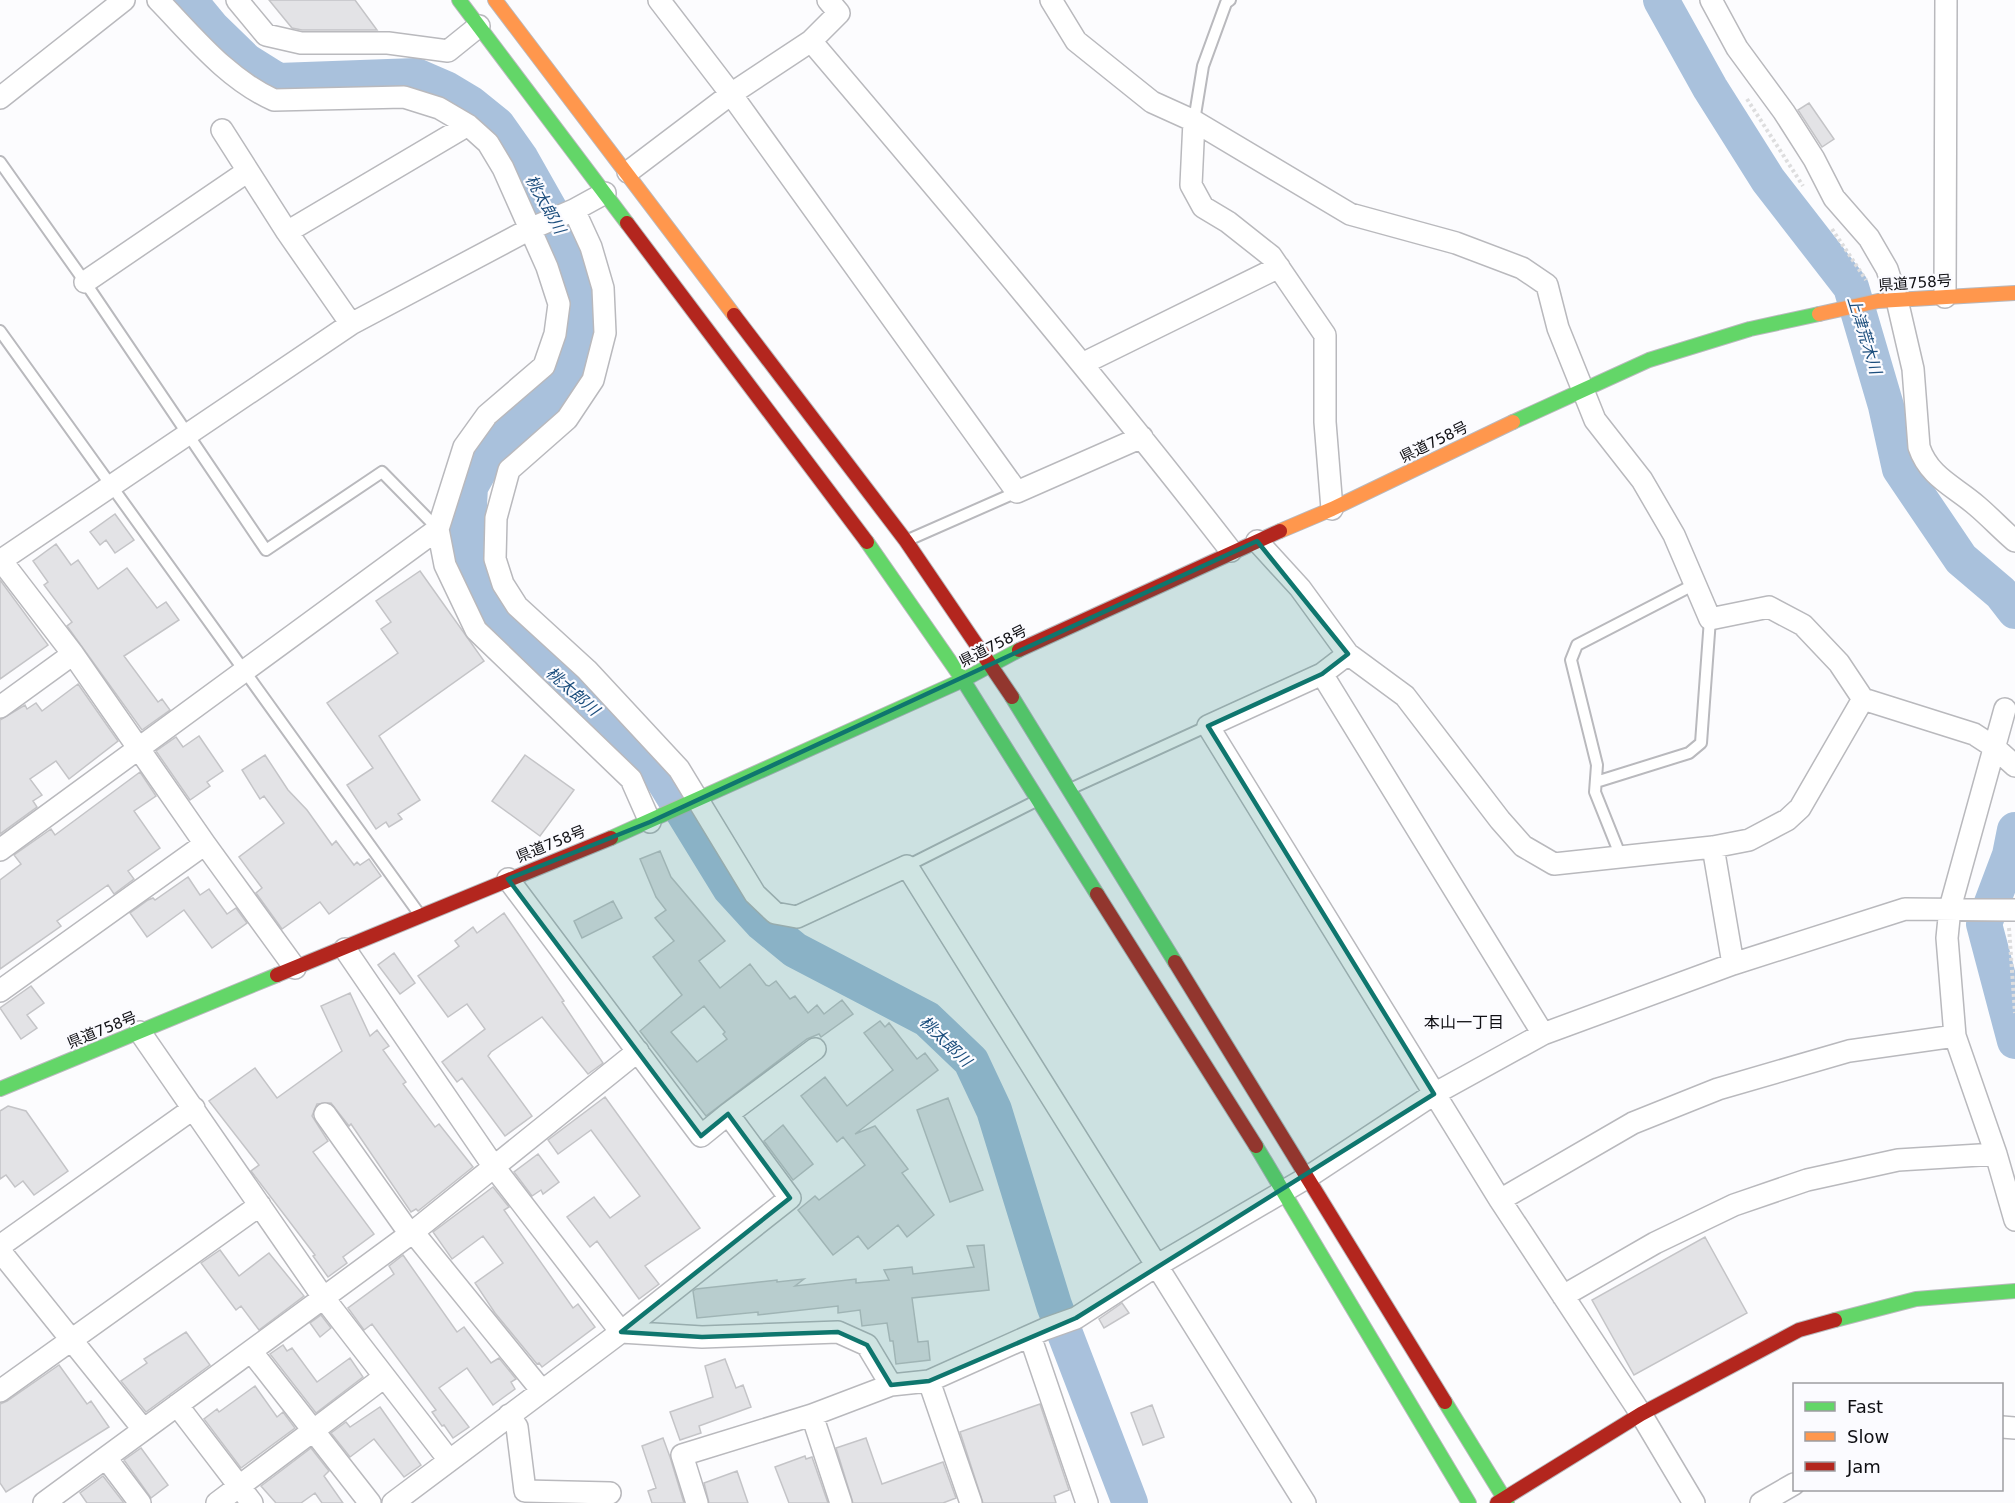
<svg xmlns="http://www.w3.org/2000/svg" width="2015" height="1503" viewBox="0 0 2015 1503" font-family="'DejaVu Sans','Noto Sans JP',sans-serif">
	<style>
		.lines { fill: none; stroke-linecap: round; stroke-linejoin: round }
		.river { stroke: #a9c1dc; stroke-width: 36 }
		.building { fill: #e3e3e6; stroke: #c4c4c7; stroke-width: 1.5; fill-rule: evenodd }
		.lane-casing { stroke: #b9b9bd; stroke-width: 14 }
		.street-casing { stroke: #b9b9bd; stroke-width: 24 }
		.fast-casing { stroke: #b9b9bd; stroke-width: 16 }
		.slow-casing { stroke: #b9b9bd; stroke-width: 16 }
		.jam-casing { stroke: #b9b9bd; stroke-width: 16 }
		.path { stroke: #ddddde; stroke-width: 4; stroke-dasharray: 3 3; stroke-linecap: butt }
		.lane { stroke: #fff; stroke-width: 10 }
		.street { stroke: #fff; stroke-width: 21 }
		.fast { stroke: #63d668; stroke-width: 14 }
		.slow { stroke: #ff974d; stroke-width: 14 }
		.jam { stroke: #b3261e; stroke-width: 14 }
		.marked { fill: #0f766e; fill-opacity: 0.2; stroke: #0f766e; stroke-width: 4.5; stroke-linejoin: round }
		.labels { text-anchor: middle; stroke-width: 4.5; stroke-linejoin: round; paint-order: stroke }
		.street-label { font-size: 15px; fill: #0f0f13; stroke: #fbfbff }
		.water-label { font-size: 16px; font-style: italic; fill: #1c4e7d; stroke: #fbfbff }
		.neighbourhood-label { font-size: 16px; fill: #0f0f13; stroke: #fbfbff }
	</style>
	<rect width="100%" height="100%" fill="#fcfcfe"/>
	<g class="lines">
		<path class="river" d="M189,0L212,28L246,61L278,81L416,76L446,89L471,104L497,125L521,159L564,235L577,274L583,317L577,357L559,387L488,455L470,487L466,558L473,579L486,607L503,630L631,742L663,779L730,888L762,923L795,950L927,1019L971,1061L994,1110L1054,1305L1130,1503
			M1661,0L1710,88L1768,180L1851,287L1886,406L1900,469L1961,559L2001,593L2015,611
			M2015,830L2010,855L1984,924L2015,1041"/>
	</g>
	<path class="building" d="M269,0H355L377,30H302L292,28Z
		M1809,103L1834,139L1822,147L1798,110Z
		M115,514L134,540L115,553L106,540L100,545L90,532Z
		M56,544L71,565L78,560L98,589L127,568L157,608L166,602L179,620L124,656L158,702L162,699L170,710L142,730L67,626L72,622L44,585L48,582L33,561Z
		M420,571L484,661L379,736L420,800L398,814L402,819L389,827L386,822L376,829L347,785L373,768L327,703L398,653L381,629L391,622L376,601Z
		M0,580L48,645L0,679Z
		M78,684L118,741L69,779L56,761L30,779L42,795L33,801L37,807L0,834V720L25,705L27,709L36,703L42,711Z
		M199,736L223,771L207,782L210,786L190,800L156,751L176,737L183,747Z
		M265,755L288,790L307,810L332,845L336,841L354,865L357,862L360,865L369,859L381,876L329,914L320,902L282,929L256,893L262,888L239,857L284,823L264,796L260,799L242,770Z
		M525,755L574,790L540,836L492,801Z
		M140,772L156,796L134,811L160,848L128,871L134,879L114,894L108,885L57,921L61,926L0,969V880L21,864L14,855L51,829L55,835Z
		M660,851L671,877L725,941L699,961L720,988L750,964L766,985L769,986L776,981L790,999L795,996L808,1013L817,1005L824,1014L842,1000L853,1014L821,1037L819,1034L807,1039L706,1116L640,1031L682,995L653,957L674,941L655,918L666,910L656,897L640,859ZM704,1006L725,1032L723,1034L727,1039L697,1062L671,1032Z
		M188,877L200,895L209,889L227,914L236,908L247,923L212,948L184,910L147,937L130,913L148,900L153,898L155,900Z
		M613,901L622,918L582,938L574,921Z
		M504,913L564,1001L562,1002L603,1063L588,1074L542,1017L491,1052L488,1056L532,1116L505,1136L462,1078L457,1082L442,1062L485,1029L467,1004L448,1017L418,976L459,946L455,941L473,927L477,933Z
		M394,953L415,983L400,994L378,965Z
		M31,986L44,1003L27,1015L37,1028L21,1039L0,1008Z
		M350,993L370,1036L377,1030L389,1046L383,1050L406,1082L403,1084L435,1127L439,1124L473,1167L418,1211L416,1209L411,1212L351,1124L349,1126L331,1103L317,1104L312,1116L328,1141L313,1152L374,1234L343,1257L347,1263L328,1277L313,1256L315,1255L251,1171L259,1165L209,1101L255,1068L277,1098L342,1051L321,1006Z
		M880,1021L885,1027L889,1023L917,1059L925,1053L938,1070L855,1134L875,1126L908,1169L902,1173L934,1215L907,1237L898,1225L868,1249L858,1236L833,1255L798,1210L815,1196L819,1200L865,1165L843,1137L837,1142L801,1096L825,1077L847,1106L893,1070L864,1033Z
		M605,1097L700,1228L645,1266L659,1284L639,1299L597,1241L590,1247L567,1217L594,1197L610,1218L640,1196L591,1130L558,1154L548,1140Z
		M948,1098L983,1190L950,1202L917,1110Z
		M8,1106L26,1111L68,1171L34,1195L23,1181L15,1187L6,1175L0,1179V1111Z
		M783,1125L813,1164L793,1180L764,1141Z
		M538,1154L559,1182L543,1194L541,1190L532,1196L514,1172Z
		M493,1187L509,1207L504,1210L573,1308L578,1304L595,1327L542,1367L539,1363L537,1364L495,1313L475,1283L503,1263L483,1236L452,1259L433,1232Z
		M1705,1237L1747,1313L1634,1375L1592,1300Z
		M984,1245L989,1290L912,1298L918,1342L928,1341L930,1360L896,1364L893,1341H890L887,1323L862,1326L860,1310L838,1313V1306L758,1315V1312L697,1318L693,1291L696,1289L777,1280V1282L804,1279L795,1286L856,1279V1283L889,1280L884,1270L912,1267L913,1274L974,1267L967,1246Z
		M220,1250L239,1276L269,1253L304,1296L259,1330L241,1306L236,1310L201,1263Z
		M403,1255L457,1332L464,1327L491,1363L499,1358L516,1379L511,1382L515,1389L493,1405L467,1368L439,1388L469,1427L453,1438L444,1425L442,1426L432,1412L436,1410L372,1324L364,1330L348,1308L394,1274L389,1266Z
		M1122,1303L1129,1313L1104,1328L1099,1319Z
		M321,1315L331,1328L320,1337L310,1323Z
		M186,1332L210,1365L146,1412L121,1381L147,1363L144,1359Z
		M283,1345L287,1351L292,1348L317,1382L350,1358L363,1377L316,1413L270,1354Z
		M725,1359L736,1388L743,1385L751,1407L699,1426L701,1433L680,1440L670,1412L713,1397L705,1366Z
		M59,1365L87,1404L91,1401L109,1427L6,1492L0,1483V1404L7,1401Z
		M255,1386L277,1417L283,1412L295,1428L241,1468L204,1419L217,1409L219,1412Z
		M1040,1404L1069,1490L1054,1496L1056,1503H983L960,1432Z
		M1152,1405L1164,1437L1143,1445L1131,1413Z
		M380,1407L421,1465L404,1477L374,1439L350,1457L331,1433L346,1422L350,1427Z
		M663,1438L670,1457L684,1503H652L648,1491L656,1488L642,1446Z
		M866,1438L882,1484L943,1462L956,1498L943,1503H853L836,1448Z
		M141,1448L168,1485L151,1498L124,1460Z
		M311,1448L329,1471L324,1476L343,1503H322L315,1493L301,1503H276L261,1486Z
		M805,1456L806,1459L812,1457L828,1503H789L775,1467Z
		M737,1471L748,1503H709L704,1483Z
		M103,1476L124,1503H87L80,1493Z"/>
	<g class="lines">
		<g class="lane-casing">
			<path id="lane" d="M1194,121L1203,66L1226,3L1230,0
				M0,162L85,282L266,550L382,472L438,529
				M0,331L420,915
				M908,540L1017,492
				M1596,782L1689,753L1701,743L1710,619
				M1070,789L1208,726
				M1621,857L1595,792L1597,765L1571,660L1577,645L1695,584
				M907,866L1038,800"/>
		</g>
		<g class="street-casing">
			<path id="street" d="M158,0C193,36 227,79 274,100L404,97L439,108L468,125L488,143L503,168L547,267L559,304L555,334L544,366L487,415L464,447L438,529L445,565L476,630L631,779L650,822
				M237,0L266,35L301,43H388L448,51L479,26
				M659,0L731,94L1017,492L1142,437
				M1051,0L1076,41L1152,102L1194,121L1350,214L1456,243L1522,268L1547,285L1558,328L1595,420L1642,480L1674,535L1710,619L1769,607L1803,625L1839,663L1863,699L1974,734L1994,747L2015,766
				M1711,0L1737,48L1784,112L1814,159L1834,198L1869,238L1887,269L1897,300L1913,369L1919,447C1929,477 1954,486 1977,506C1990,517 2002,530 2015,541
				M811,41C954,209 1096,377 1231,551
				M0,98L124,0
				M1194,121L1191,185L1203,207L1228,222L1271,256L1325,335V422L1332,509
				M222,130L287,232L351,324
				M628,172L731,94L811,41L839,13L828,0
				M605,193L574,210L591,247L603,288L605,333L593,380L567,419L509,470L496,518L495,559L503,584L517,606L587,670L679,769L755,894L775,913L797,917L907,866L1305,1503
				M287,232L468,125
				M85,282L248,171
				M1945,297L1946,0
				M1082,364L1279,267
				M1257,541L1300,588L1348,654L1405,696L1500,820L1523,846L1554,864L1713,847L1749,840L1787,820L1800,808L1863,699
				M0,559L73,654L205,844L295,968
				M0,561L351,324L530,229L574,210
				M1348,654L1322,674L1208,726L1500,1200L1641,1414L1694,1503
				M1322,674L1543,1034
				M0,707L73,654
				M2005,709L1950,908L1947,938L1955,1036L1996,1154L2015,1220
				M1713,847L1733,964
				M0,850L438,529
				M345,949L494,1167L621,1332L702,1337L838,1332L867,1345L891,1385
				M0,991L205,844
				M140,1032L323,1297L449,1460
				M325,1114L410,1234
				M728,1114L815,1049
				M1500,1200L1633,1123L1718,1089L1849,1051L1955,1036
				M413,1232L542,1391
				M0,1246L194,1108
				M0,1251L143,1429
				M1563,1296L1655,1243L1734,1205L1807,1180L1898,1160L1996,1154
				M1030,1336L1087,1503
				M251,1351L370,1503
				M929,1381L971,1503
				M0,1391L260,1205
				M177,1405L252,1503
				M509,1415L517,1427L525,1491L610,1493
				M812,1415L841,1503
				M2002,1427L2015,1428
				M106,1458L140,1503
				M44,1503L413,1232L638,1051
				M217,1503L383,1378
				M393,1503L621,1332L790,1198L728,1114L701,1136L508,879
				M697,1503L682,1455L812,1415L891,1385L929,1381L1045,1329L1076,1318L1156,1266L1308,1177L1434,1094L1543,1034L1733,964L1905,909L2015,910
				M1761,1503L1794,1484"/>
		</g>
		<g class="fast-casing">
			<path id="fast" d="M459,0L627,223
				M1513,422L1649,360L1750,329L1819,314
				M867,542L963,680L1097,894
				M1012,697L1175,962
				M611,838L963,680L1019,650
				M0,1089L277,975
				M1256,1146L1469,1503
				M1835,1320L1916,1299L2015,1291
				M1445,1402L1507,1503"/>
		</g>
		<g class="slow-casing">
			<path id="slow" d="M495,0L734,315
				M1819,314L1878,301L2015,293
				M1280,531L1332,509L1513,422"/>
		</g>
		<g class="jam-casing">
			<path id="jam" d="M627,223L867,542
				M734,315L906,541L1012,697
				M1019,650L1280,531
				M1097,894L1256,1146
				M1175,962L1445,1402
				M277,975L611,838
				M1497,1503L1641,1414L1799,1330L1835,1320"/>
		</g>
		<path class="path" d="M1747,99L1803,186
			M1832,229L1866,280
			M2009,928L2015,1013"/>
		<use href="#lane" class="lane"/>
		<use href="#street" class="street"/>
		<use href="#fast" class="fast"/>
		<use href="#slow" class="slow"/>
		<use href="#jam" class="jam"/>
	</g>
	<path class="marked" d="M1257,541L1348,654L1322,674L1208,726L1434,1094L1076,1318L929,1381L891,1385L867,1345L838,1332L702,1337L621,1332L790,1198L728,1114L701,1136L508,879L650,822Z"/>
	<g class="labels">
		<g class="street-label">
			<text transform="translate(1915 283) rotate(-4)" y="5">県道758号</text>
			<text transform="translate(1434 442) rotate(-26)" y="5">県道758号</text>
			<text transform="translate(993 646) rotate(-27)" y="5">県道758号</text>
			<text transform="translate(551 844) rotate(-22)" y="5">県道758号</text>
			<text transform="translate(102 1030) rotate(-22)" y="5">県道758号</text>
		</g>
		<g class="water-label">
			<text transform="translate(546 204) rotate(61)" y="6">桃太郎川</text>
			<text transform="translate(1865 335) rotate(73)" y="6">上津荒木川</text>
			<text transform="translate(573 691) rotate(41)" y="6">桃太郎川</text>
			<text transform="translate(946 1041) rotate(44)" y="6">桃太郎川</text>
		</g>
		<g class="neighbourhood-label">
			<text x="1464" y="1028">本山一丁目</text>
		</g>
	</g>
	<rect x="1793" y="1383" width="210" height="108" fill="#fbfbff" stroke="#9d9da1" stroke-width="1.5"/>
	<rect x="1805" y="1402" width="30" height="9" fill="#63d668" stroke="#9d9da1" stroke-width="1.5"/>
	<text x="1847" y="1413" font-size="18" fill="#0f0f13">Fast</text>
	<rect x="1805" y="1432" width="30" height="9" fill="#ff974d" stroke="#9d9da1" stroke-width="1.5"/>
	<text x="1847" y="1443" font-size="18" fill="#0f0f13">Slow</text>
	<rect x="1805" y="1462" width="30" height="9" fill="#b3261e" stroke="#9d9da1" stroke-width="1.5"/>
	<text x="1847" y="1473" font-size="18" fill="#0f0f13">Jam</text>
</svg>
